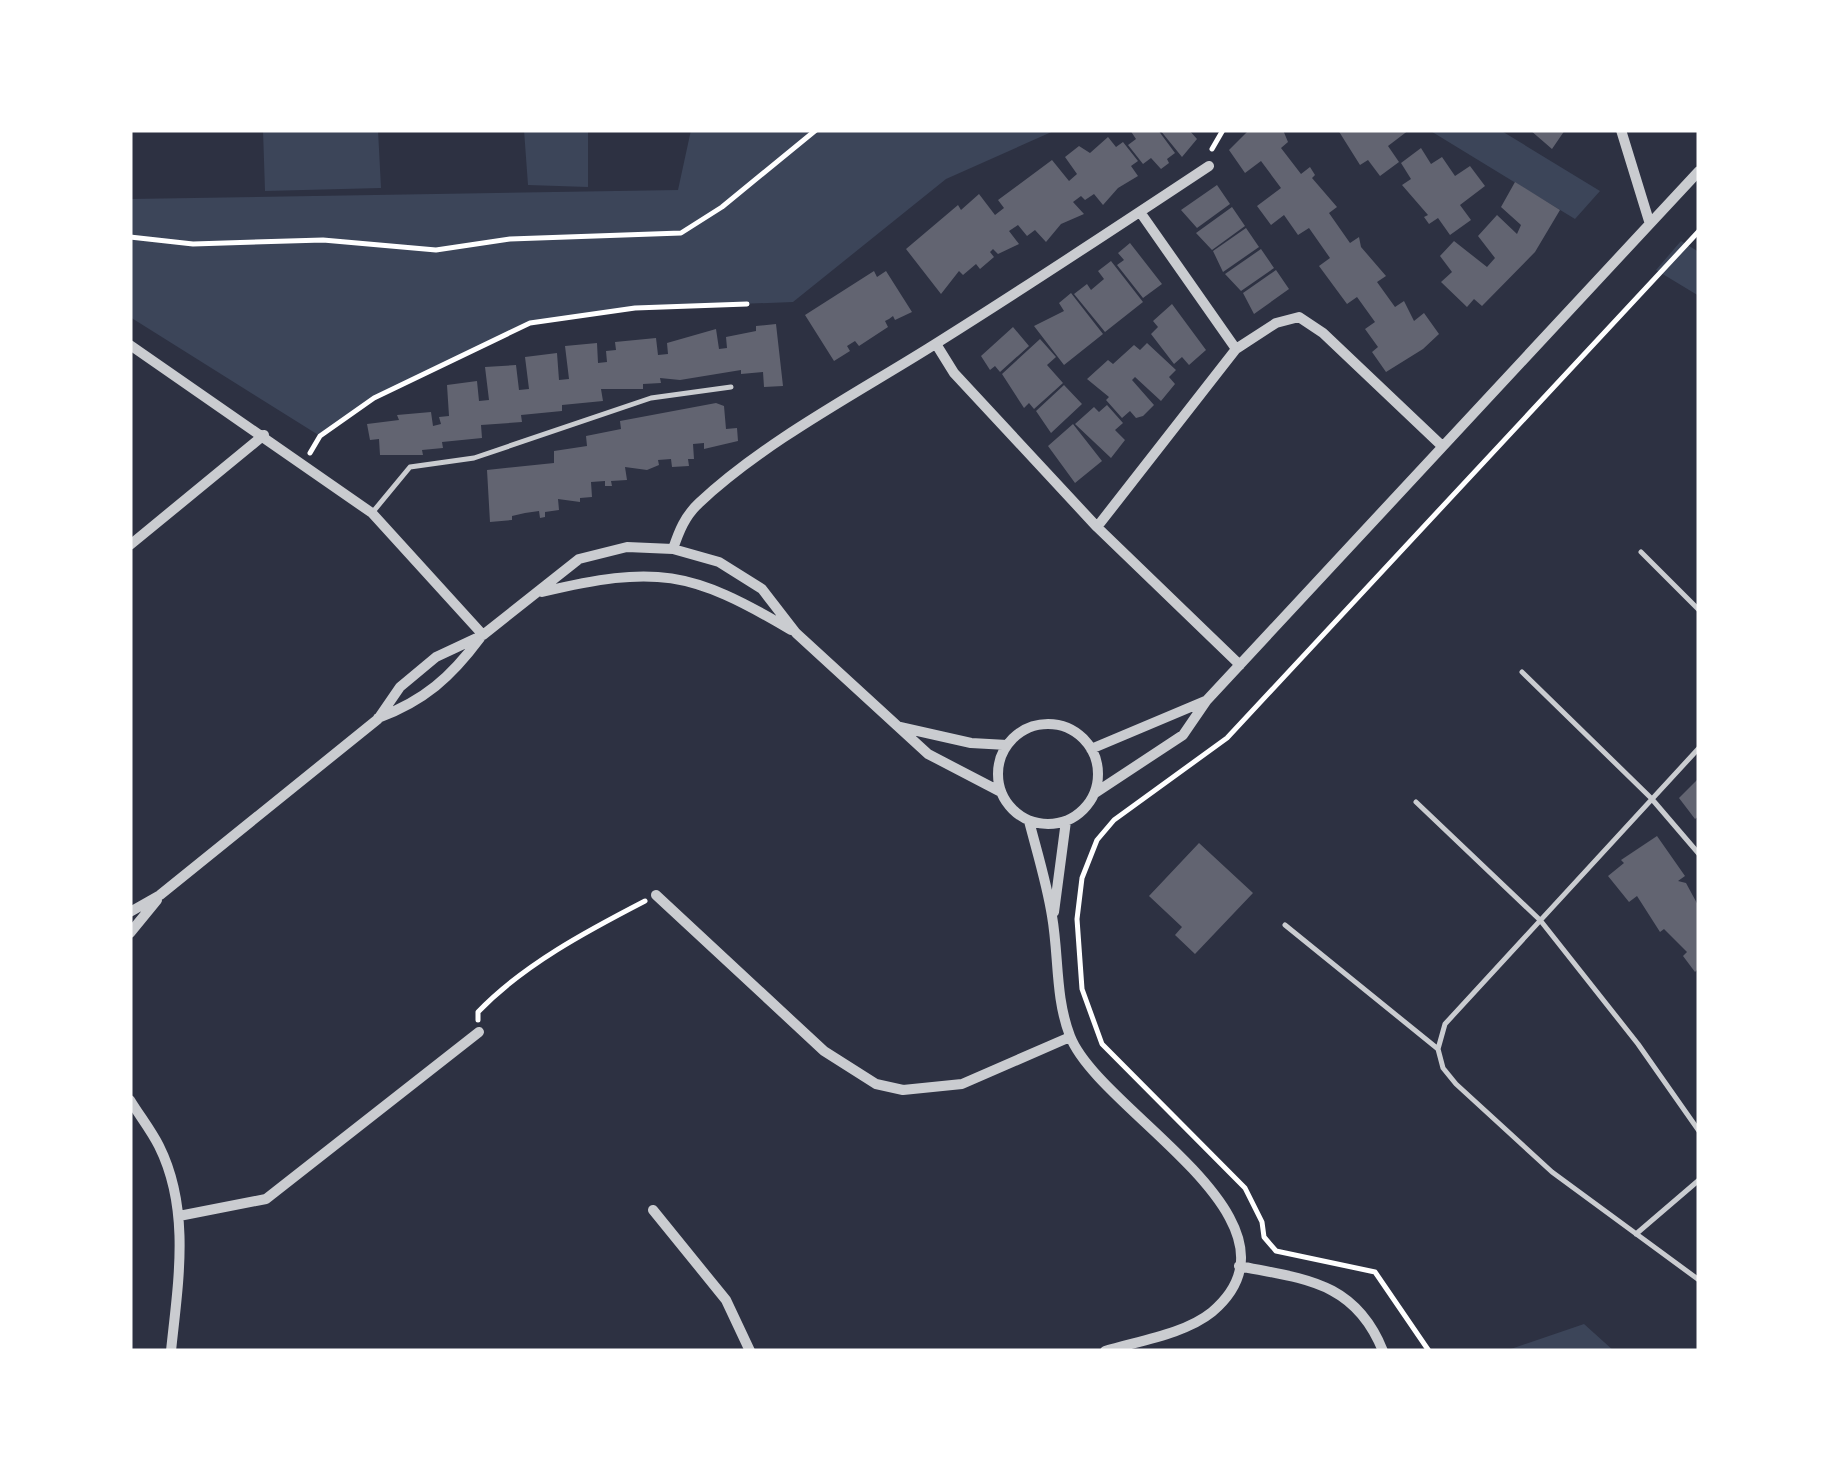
<svg xmlns="http://www.w3.org/2000/svg" width="1829" height="1481" viewBox="0 0 1829 1481" font-family="'Titillium Web',sans-serif">
	<style>
		.green { fill: #3c4559 }
		.building { fill: #626471 }
		.lines { fill: none; stroke-linecap: round; stroke-linejoin: round }
		.path { stroke: #fff; stroke-width: 5 }
		.service { stroke: #caccd0; stroke-width: 5 }
		.minor { stroke: #caccd0; stroke-width: 10 }
	</style>
	<rect width="100%" height="100%" fill="#2d3142"/>
	<path class="green" d="M263,130H378L381,188L265,191Z
		M524,130H588V187L528,185Z
		M691,130H1056L946,179L793,302L635,308L530,323L374,398L320,436L130,317V199L678,190Z
		M1429,130H1500L1600,191L1575,219Z
		M1681,241L1699,252V296L1656,270Z
		M1584,1324L1614,1351H1505Z"/>
	<path class="building" d="M1130,130H1158L1175,153L1167,159L1169,163L1161,169L1151,158L1143,164L1128,145L1136,139Z
		M1160,130H1189L1197,139L1182,157Z
		M1249,130H1283L1288,142L1281,148L1301,174L1310,167L1315,175L1312,178L1337,207L1329,213L1350,243L1359,237L1361,247L1386,276L1377,282L1395,307L1404,301L1414,321L1424,313L1439,334L1423,349L1386,372L1372,352L1378,347L1365,329L1375,322L1357,297L1347,304L1319,266L1330,258L1309,228L1298,235L1284,215L1271,225L1257,206L1281,188L1261,161L1245,173L1229,150Z
		M1338,130H1409L1388,146L1399,162L1380,176L1368,160L1360,165Z
		M1530,130H1565L1552,149Z
		M1108,137L1116,147L1123,142L1138,161L1131,166L1138,176L1118,188L1103,205L1094,194L1085,200L1081,196L1073,202L1084,214L1061,224L1046,242L1035,230L1027,236L1018,225L1009,231L1019,244L998,254L993,249L990,252L994,257L980,269L976,264L963,275L959,271L941,294L906,249L958,205L961,210L979,194L995,215L1004,208L998,200L1052,160L1069,181L1077,174L1065,157L1079,146L1090,153Z
		M1421,148L1431,164L1442,157L1455,176L1470,166L1485,186L1460,205L1471,220L1450,235L1438,218L1429,224L1424,217L1428,215L1402,185L1411,179L1401,163Z
		M1515,182L1560,210L1535,252L1482,306L1474,299L1467,307L1441,282L1452,272L1440,256L1454,241L1487,267L1495,258L1478,236L1497,215L1517,234L1521,225L1501,207Z
		M1217,185L1230,204L1197,228L1181,210Z
		M1232,207L1245,226L1212,250L1196,233Z
		M1246,228L1259,247L1223,272L1213,251Z
		M1130,243L1162,284L1143,298L1117,265L1124,260L1118,253Z
		M1261,249L1274,268L1241,291L1225,274Z
		M1111,261L1143,302L1105,332L1074,294L1087,284L1091,290L1104,279L1098,271Z
		M1276,270L1289,289L1254,314L1243,293Z
		M874,271L877,277L886,271L912,312L895,320L893,316L889,319L885,321L888,327L859,346L855,341L847,346L850,351L834,361L805,315Z
		M1071,293L1103,334L1064,365L1034,326L1064,311L1059,303Z
		M1172,304L1206,350L1189,365L1182,357L1174,364L1151,334L1158,327L1153,321Z
		M776,324L783,386L764,387L763,372L741,374V370L680,380L660,378L661,383L643,384V389H601L603,401L562,405V411L521,415L522,422L481,425L482,438L442,442L443,448L422,450L423,455H380L379,439L370,440L367,424L399,420L397,415L431,412L433,426L441,424L439,417L449,416L447,385L477,381L479,401L489,400L485,367L516,365L519,390L529,389L525,357L557,353L559,380L569,379L565,346L597,343L598,363L607,362L606,351L616,350L615,342L656,338L658,355L668,354L667,343L716,329L719,349L727,348L726,337L756,331V326Z
		M1013,327L1029,346L1000,372L995,366L990,370L981,356Z
		M1040,339L1056,357L1047,365L1063,383L1034,409L1029,403L1024,408L1002,374Z
		M1147,343L1176,370L1169,377L1175,384L1161,401L1135,377L1132,380L1154,405L1143,416L1136,418L1130,411L1122,418L1106,400L1109,397L1087,379L1108,360L1113,364L1134,345L1140,350Z
		M1064,385L1082,404L1051,433L1036,411Z
		M716,403L724,406L726,429L737,428L738,441L704,449V443L693,444L694,459H688L689,466L672,467L671,459L658,460L659,465L647,470L625,467L627,480L611,481L612,486H605V481L591,482L592,497L580,498V502L558,499L559,510L545,512V517L540,518L539,511L525,513L512,516V520L490,522L487,470L554,463V451L587,446L586,436L621,429L620,421Z
		M1107,405L1123,423L1115,430L1125,440L1111,458L1075,424L1094,407L1099,412Z
		M1073,424L1102,461L1075,483L1048,446Z
		M1699,778V816L1695,819L1679,798Z
		M1657,836L1685,876L1678,881L1686,883L1699,907V968L1695,972L1683,956L1687,952L1664,929L1660,932L1637,896L1629,902L1608,876L1624,863L1621,860Z
		M1199,843L1253,893L1195,954L1175,935L1182,927L1149,896Z"/>
	<g class="lines">
		<path class="path" d="M1212,149L1223,130
			M130,237L193,244L323,240L436,250L510,239L681,233L722,207L816,130
			M310,453L320,436L374,398L530,323L635,308L747,304
			M478,1020V1012C523,965 587,931 645,901
			M1429,1351L1375,1272L1276,1251L1264,1237L1262,1222L1245,1188L1102,1044L1082,989L1077,919L1082,878L1097,840L1114,820L1227,738L1699,231"/>
		<path class="service" d="M372,513L410,467L474,458L651,398L731,387
			M1641,552L1699,610
			M1522,672L1651,798L1699,854
			M1699,748L1445,1024L1438,1049L1443,1068L1456,1084L1552,1172L1699,1280
			M1416,802L1540,920L1638,1044L1699,1131
			M1285,925L1438,1049
			M1636,1234L1699,1180"/>
		<path class="minor" d="M1621,130L1649,221
			M1140,212L1236,349
			M936,344L954,373L1097,527L1240,665
			M130,345L372,513L483,635
			M1097,527L1236,349L1276,323L1299,317L1323,333L1441,445
			M130,545L264,435
			M673,549C679,531 685,516 699,503C766,440 863,390 940,341C1031,284 1120,225 1209,166
			M542,592C656,565 690,570 791,630
			M378,718C424,701 451,677 480,638
			M998 774a50 50 0 1 1 100 0a50 50 0 1 1-100 0Z
			M900,727L971,743L1007,745
			M1091,749L1205,701
			M1095,793L1183,735L1207,700L1699,171
			M1029,821C1037,852 1047,884 1052,916C1059,956 1055,997 1070,1036C1099,1112 1319,1221 1212,1312C1185,1334 1138,1341 1105,1351
			M656,895L824,1051L876,1084L903,1090L962,1084L1070,1037
			M130,912L160,895L378,719L400,687L436,657L483,635L579,559L627,547L673,549L719,562L762,589L796,633L928,754L1001,792
			M1054,912L1066,821
			M130,933L157,900
			M130,1100C139,1115 151,1130 159,1146C191,1210 178,1283 171,1351
			M653,1210L726,1300L750,1351
			M179,1216L266,1199L479,1032
			M1239,1266C1304,1279 1355,1281 1383,1351"/>
	</g>
	<rect width="1829" height="1481" fill="none" stroke="#ffffff" stroke-width="265"/>
</svg>
